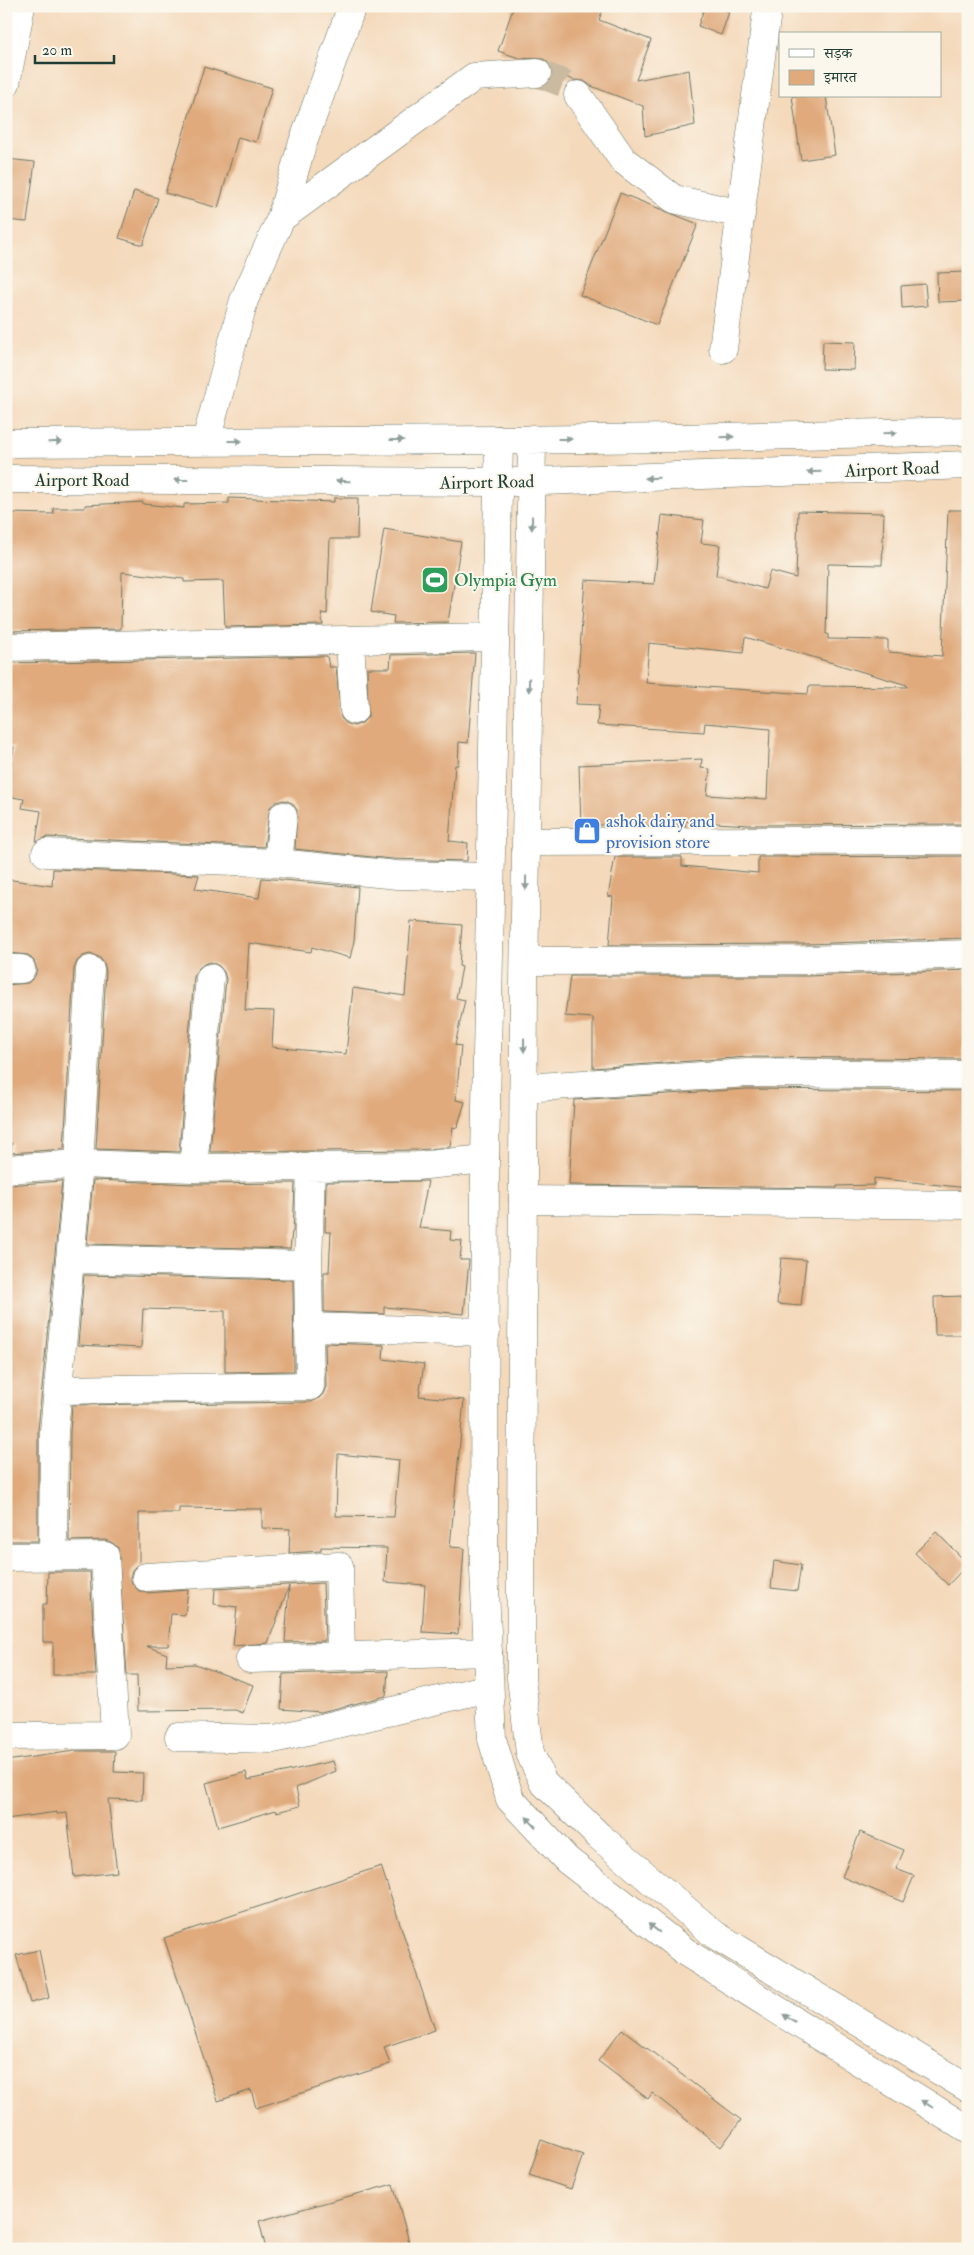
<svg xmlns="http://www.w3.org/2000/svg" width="974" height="2255" viewBox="0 0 974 2255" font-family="'IM FELL Double Pica','Noto Serif Devanagari',serif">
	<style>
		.building { fill: #e0aa7d; fill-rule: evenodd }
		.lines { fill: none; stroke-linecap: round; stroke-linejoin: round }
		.minor-tunnel { stroke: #c9baa0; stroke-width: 28; stroke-dasharray: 28 14; stroke-linecap: butt }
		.minor-casing { stroke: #6a7463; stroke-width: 29 }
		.major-casing { stroke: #6a7463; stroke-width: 29 }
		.minor { stroke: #fff; stroke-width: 28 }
		.major { stroke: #fff; stroke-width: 28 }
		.oneway { fill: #8f9e9a }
		.labels { text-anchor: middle; stroke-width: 4; stroke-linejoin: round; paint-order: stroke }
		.street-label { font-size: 18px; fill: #1f3d34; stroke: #fbf7ec }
		.leisure-label { font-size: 18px; fill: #27864d; stroke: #fbf7ec; text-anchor: start }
		.shop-label { font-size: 18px; fill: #366cbe; stroke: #fbf7ec; text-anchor: start }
	</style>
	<rect width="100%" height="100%" fill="#fbf7ec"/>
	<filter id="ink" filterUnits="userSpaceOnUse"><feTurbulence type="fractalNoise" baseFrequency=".02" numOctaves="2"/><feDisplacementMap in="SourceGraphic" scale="10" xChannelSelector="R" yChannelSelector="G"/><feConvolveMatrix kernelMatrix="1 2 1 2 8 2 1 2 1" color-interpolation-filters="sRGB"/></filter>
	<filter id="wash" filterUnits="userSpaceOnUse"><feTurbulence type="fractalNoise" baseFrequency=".0096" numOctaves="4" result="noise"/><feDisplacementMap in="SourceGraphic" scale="20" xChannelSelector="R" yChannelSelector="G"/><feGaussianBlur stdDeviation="1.12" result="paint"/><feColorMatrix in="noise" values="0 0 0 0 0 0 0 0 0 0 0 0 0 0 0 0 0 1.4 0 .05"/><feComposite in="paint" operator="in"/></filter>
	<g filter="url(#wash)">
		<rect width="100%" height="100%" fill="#f4d9bb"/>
		<g id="blocks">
			<path class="building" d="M514,6H604L599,20L651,40L636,80L689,70L695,125L645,136L643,106L591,86L584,81L574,80L557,74L552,71L550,64L543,59L519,58L498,51Z
				M705,6H714L729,12L721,35L698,26Z
				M204,67L272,88L256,142L238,137L218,208L165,193Z
				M792,96H826L835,155L801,160Z
				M6,159L35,162L27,222L6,220Z
				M134,191L158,198L143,245L119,238Z
				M620,193L698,224L657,325L580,295Z
				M966,272L967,301L938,302L937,273Z
				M925,284L927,306L902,308L901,286Z
				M823,341L855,342L854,370L822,369Z
				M229,498L334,502V498H358L357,539H330L327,614L321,613L323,625L225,627L223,581L184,582V579L122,572L121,629L6,631L7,513L54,514L53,508H85V505L143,502V504L184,508V504L229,503Z
				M948,510H968V824L748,825L685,821V826H620L621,824L581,826L579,765L702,759L701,768L710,769L707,795L767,799L770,729L705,723L704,732L597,725L599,705L576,704L585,580L654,584L662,515L704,520L701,543L720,545L716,575L765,589L770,571L796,578L798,511L884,513L882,565L828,564L826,634H828V639L888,640V652L942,656ZM745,637L907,685V687L809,686L808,694L646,683L649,643L743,653Z
				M384,529L461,542L448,622L393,623L394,616L371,612Z
				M475,653L468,743L459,742L458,765H455L449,841L468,843L467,861L391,859L295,849L297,810L292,803L284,800L276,802L270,807L264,847L47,837L36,842L41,811L22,808L24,799L6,796L14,747L6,746V663L327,656L329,667H336L341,718L347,724L354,726L362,723L368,717L367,668H390L391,655Z
				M968,856L965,938L807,944L609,945L613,897L608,896L615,857H682V866L758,873V857Z
				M53,869L199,875L195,889L259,898L262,878L358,887L354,941L350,958L312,947L311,952L249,943L245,1010L274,1011L272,1047L346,1054L353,988L405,996L411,921L462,925L459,966L462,967L456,998L465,1000L455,1045L461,1046L456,1100L465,1102L457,1128L453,1127L450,1147L416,1150L210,1152L226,979L224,972L219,966L211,962L204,964L198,969L194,977L179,1152L96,1149L106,971L104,963L99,957L90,954L83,956L77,961L74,969L64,1149L11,1153L12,1143L6,1142V985L28,983L35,976L37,969L34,961L28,955L6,953V879L52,886Z
				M968,970V1011L962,1059L747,1057L593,1068V1018L565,1016L570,976H807Z
				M747,1089L968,1091V1188L874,1178V1185L837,1186V1188L569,1185L574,1100Z
				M93,1180L193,1184L295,1183L293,1232H292L290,1249L87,1244Z
				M62,1181L38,1430V1541H6L8,1185Z
				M428,1181L419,1228L451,1231L450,1240L462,1241L460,1260H469L464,1314L384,1307V1314L324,1312V1272H329L331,1232H325L326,1182Z
				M781,1258L806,1260L801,1306L777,1304Z
				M84,1275L293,1280L294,1371L225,1372V1311L143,1309L141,1348L78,1345Z
				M964,1296L965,1335H935L934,1297Z
				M325,1343L384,1345L383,1359L424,1364L419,1396L464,1400L450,1547L464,1548L458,1634L422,1632L425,1585L385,1582L387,1548L321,1547V1551L289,1553L290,1529L262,1528V1509L179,1508V1513H139V1563L132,1570L130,1578L133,1585L139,1591L146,1593L188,1590L185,1615L171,1614L168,1646H146L167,1654L166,1665L195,1664L253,1685L243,1713L235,1710L138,1711L137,1675H127L118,1548L113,1543L105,1540L69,1541L70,1432L72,1405L311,1402L318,1399L323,1394L326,1386ZM338,1454L399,1460L394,1517L336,1516Z
				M936,1532L968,1564L948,1585L915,1553Z
				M774,1561L801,1565L797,1591L771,1588Z
				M48,1572H90L96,1675H53V1642H43V1604H47Z
				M323,1583L325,1641L285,1642L289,1586L268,1643L233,1646L237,1607L214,1604L215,1589Z
				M388,1671L386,1696L321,1712L281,1709L283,1674Z
				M74,1751H115L114,1772L143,1773L142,1800L108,1799L117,1872L74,1877L67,1813L57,1814V1812L6,1819V1761Z
				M333,1761L336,1771L296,1788L300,1806L277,1812L276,1810L218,1827L206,1783L246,1772L248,1780Z
				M860,1832L904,1850L896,1869L914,1876L903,1902L842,1877Z
				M381,1866L435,2030L384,2047L390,2064L256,2108L251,2090L218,2101L164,1938Z
				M39,1950L49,1998L30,2003L16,1955Z
				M622,2029L741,2120L721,2147L652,2093L648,2099L598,2061Z
				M541,2140L583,2155L571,2189L529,2175Z
				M393,2184L411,2249H266L259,2221Z"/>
		</g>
	</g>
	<g filter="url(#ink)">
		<use href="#blocks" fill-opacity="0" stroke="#6a7463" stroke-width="1"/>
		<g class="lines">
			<path class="minor-tunnel" d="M537,73L563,83L578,95"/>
			<g class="minor-casing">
				<path id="minor" d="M6,83L21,6
					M578,95L623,160L674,199L741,214
					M281,218L474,77L537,73
					M723,349L767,11L766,6
					M206,441L244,300L281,218L301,148L352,6
					M6,443L499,440
					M6,479L497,482
					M350,641L354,710
					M6,647L494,637
					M527,842L968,840
					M46,853L278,863L397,875L490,877
					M278,863L283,816
					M525,961L807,960L968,954
					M6,969H21
					M524,1088L747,1073L968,1075
					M193,1168L210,978
					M6,1169L79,1164L193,1168L417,1166L485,1159
					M523,1200L968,1205
					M70,1259L308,1265
					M308,1327L486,1332
					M59,1390L310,1386L308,1265L311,1166
					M53,1556L54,1431L79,1164L90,970
					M6,1557L105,1556L115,1735L6,1736
					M146,1577L339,1566L341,1655
					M250,1659L488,1652
					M179,1737L274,1739L489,1688"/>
			</g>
			<g class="major-casing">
				<path id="major" d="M968,431L677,438L499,440L485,1159L484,1569L492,1739L510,1799L567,1860L687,1953L968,2130
					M532,439L524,984L521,1544V1678L530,1753L543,1782L599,1836L715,1935L968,2088
					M515,482L968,465"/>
			</g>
			<use href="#minor" class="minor"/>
			<use href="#major" class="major"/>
		</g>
		<defs><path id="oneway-solid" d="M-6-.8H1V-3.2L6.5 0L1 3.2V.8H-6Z" transform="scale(1.25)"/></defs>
		<g class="oneway">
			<use href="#oneway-solid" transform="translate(890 433) rotate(-1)"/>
			<use href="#oneway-solid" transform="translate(727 437) rotate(-1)"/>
			<use href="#oneway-solid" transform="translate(565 439)"/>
			<use href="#oneway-solid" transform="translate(397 440)"/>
			<use href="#oneway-solid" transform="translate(235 441)"/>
			<use href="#oneway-solid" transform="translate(55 442) rotate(-1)"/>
			<use href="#oneway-solid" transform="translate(814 472) rotate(178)"/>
			<use href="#oneway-solid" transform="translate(652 478) rotate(178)"/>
			<use href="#oneway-solid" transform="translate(181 480) rotate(-180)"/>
			<use href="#oneway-solid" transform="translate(343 481) rotate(-179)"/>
			<use href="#oneway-solid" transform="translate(532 523) rotate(91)"/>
			<use href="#oneway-solid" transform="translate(529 685) rotate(91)"/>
			<use href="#oneway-solid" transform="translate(526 883) rotate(91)"/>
			<use href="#oneway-solid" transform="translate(524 1045) rotate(90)"/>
			<use href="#oneway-solid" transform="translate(531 1822) rotate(-133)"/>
			<use href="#oneway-solid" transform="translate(654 1928) rotate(-142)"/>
			<use href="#oneway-solid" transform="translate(789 2018) rotate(-148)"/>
			<use href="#oneway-solid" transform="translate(927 2104) rotate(-148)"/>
		</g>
	</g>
	<defs>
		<g id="stadium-square" transform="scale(1.4375)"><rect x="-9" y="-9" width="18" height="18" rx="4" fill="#2e9e5b" stroke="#fbf7ec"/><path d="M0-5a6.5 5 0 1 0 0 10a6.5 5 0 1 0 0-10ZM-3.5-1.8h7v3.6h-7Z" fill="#fff"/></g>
		<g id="shop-square" transform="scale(1.4375)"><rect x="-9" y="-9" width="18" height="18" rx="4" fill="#3f7fe0" stroke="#fbf7ec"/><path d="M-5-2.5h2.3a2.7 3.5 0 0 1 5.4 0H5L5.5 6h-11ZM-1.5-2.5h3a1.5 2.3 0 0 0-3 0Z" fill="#fff"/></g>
	</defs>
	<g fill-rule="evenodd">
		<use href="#stadium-square" x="435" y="580"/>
		<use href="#shop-square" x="587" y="831"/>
	</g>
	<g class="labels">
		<g class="street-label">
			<text transform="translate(892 469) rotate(-2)" y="6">Airport Road</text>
			<text x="82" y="486">Airport Road</text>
			<text transform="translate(487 482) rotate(-1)" y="6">Airport Road</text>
		</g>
		<g class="leisure-label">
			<text x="454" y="586">Olympia Gym</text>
		</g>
		<g class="shop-label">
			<text x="606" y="827">ashok dairy and<tspan x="606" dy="21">provision store</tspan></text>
		</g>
	</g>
	<rect width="974" height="2255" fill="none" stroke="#fbf7ec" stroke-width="25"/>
	<rect x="779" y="32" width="162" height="65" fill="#fbf7ec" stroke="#a3ada2"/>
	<rect x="789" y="49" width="25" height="8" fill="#ffffff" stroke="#a3ada2"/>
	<text x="824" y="58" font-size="15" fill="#1f3d34">सड़क</text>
	<rect x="789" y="70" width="25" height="15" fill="#e0aa7d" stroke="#a3ada2"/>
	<text x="824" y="82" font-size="15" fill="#1f3d34">इमारत</text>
	<path d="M35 55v8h79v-8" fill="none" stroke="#1f3d34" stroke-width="2.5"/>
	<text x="42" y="55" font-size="15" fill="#1f3d34" stroke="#fbf7ec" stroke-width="4" paint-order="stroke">20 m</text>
</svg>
